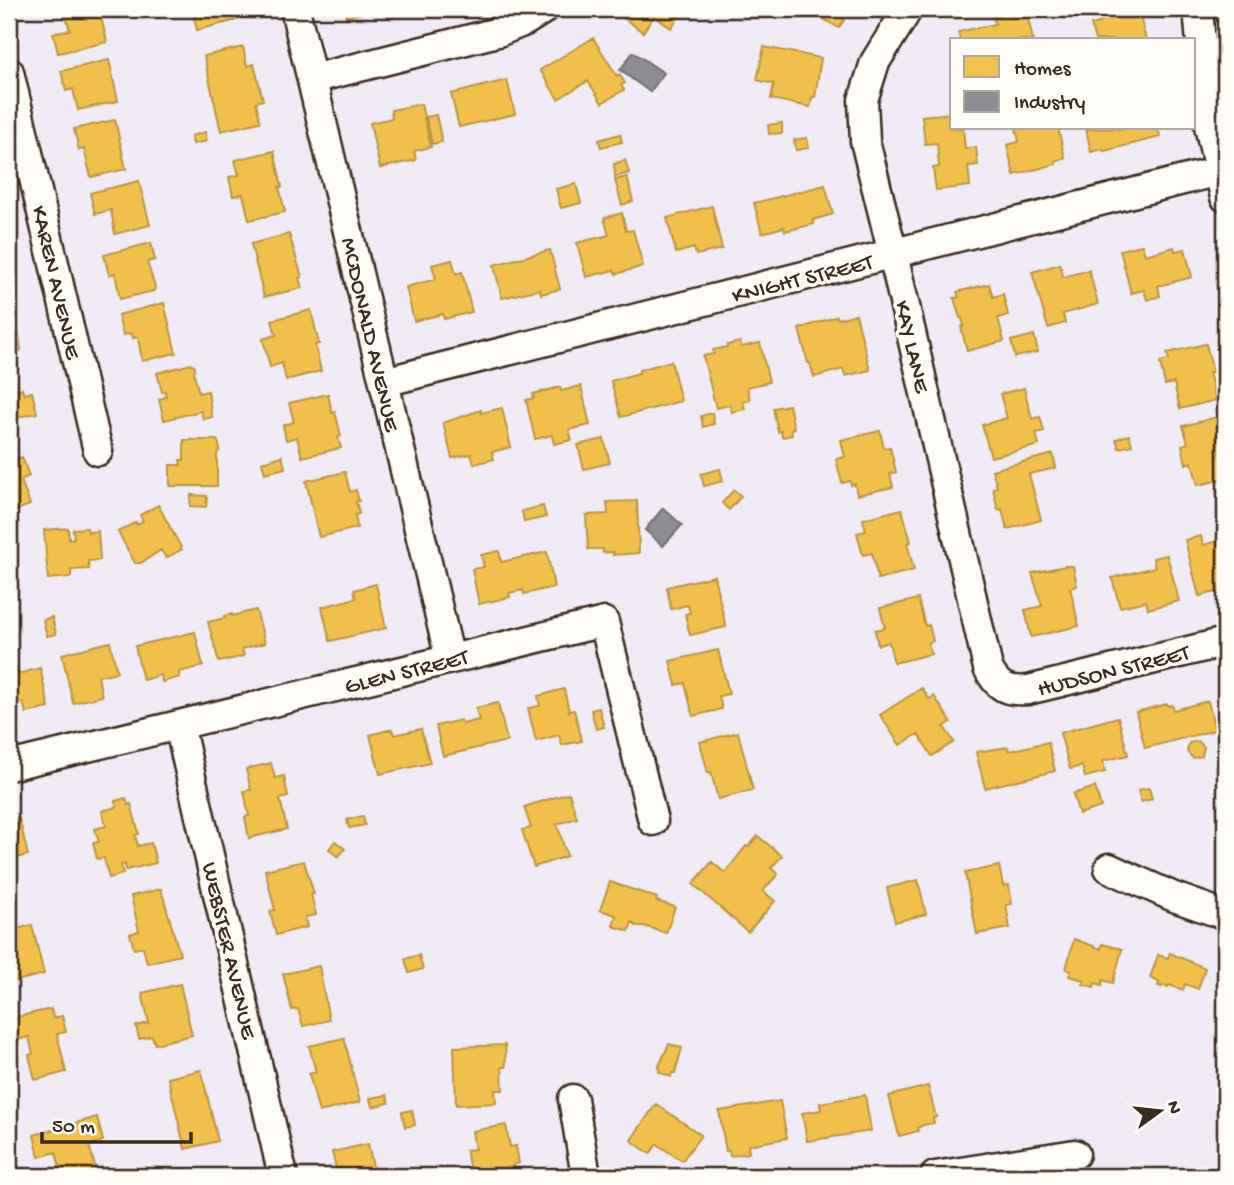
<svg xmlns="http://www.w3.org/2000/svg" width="1234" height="1185" viewBox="0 0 1234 1185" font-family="'Gochi Hand',sans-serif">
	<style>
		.homes { fill: #f2c14e; stroke: #bb9440; stroke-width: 2 }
		.industry { fill: #8d8d92; stroke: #746f6f; stroke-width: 2 }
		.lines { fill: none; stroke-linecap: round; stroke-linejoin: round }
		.minor-casing { stroke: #3b2a1e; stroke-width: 33 }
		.minor { stroke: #fdfcf7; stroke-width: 28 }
		.labels { text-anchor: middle; stroke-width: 7; stroke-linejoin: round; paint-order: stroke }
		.street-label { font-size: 23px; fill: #3b2a1e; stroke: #fdfcf7 }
	</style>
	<rect width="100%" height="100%" fill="#f1ebf6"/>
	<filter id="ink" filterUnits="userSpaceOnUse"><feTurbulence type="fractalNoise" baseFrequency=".0143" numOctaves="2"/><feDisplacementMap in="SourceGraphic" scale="14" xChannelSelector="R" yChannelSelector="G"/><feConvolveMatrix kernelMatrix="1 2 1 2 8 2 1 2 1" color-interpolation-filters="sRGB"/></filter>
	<g filter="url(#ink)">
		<path class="homes" d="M64,9H99L107,42L58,53L53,33L70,30Z
			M192,9H234L237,20L197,30Z
			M344,9H374V10L346,17Z
			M617,9H684L671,28L654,16L643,32L615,12Z
			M811,9H851L839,28L810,11Z
			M991,9H1026L1033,40H960L958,32L995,24Z
			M1086,9H1133L1135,17L1140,16L1146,40H1095L1091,25L1100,23L1096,10L1086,13Z
			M593,38L617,76L619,74L625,83L621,85L624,90L602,103L588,81L558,99L540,70Z
			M243,47L247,66L254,64L263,100L256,102L260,122L221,131L204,56Z
			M764,47L821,58L815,97H812L810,107L771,99L774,84L757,80Z
			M109,60L118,101L78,110L73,89L66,91L61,71Z
			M507,80L515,114L459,127L451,94Z
			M421,104L431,147L414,151L416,160L380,168L370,123L392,118L391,110Z
			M952,113V128H963L965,149L976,147L978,165L968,166L970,186L936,190L933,168L939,167L937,143L925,144L922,116Z
			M436,115L442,142L432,144L426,117Z
			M115,120L126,169L91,177L84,149L79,150L74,129Z
			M782,123V133L769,134L768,125Z
			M1016,128H1058L1065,158L1055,161L1056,164L1014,175L1007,145L1019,142Z
			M1158,128L1160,137L1104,151L1103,149L1091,152L1086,129Z
			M205,132L207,141L193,144L191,136Z
			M620,134L622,142L601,147L599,140Z
			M807,138L809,148L796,150L794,140Z
			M274,151L282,187H279L285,212L249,220L243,194L233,196L229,177L239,175L235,160Z
			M625,160L629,173L615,177L614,164Z
			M627,177L633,201L622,205L615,180Z
			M139,181L150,225L115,234L111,210L95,214L90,193Z
			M576,184L581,203L561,208L556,189Z
			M825,185L833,214L813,220L814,224L785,231L784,227L762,233L754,203Z
			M712,206L722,249L696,255L694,248L676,253L667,218Z
			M622,213L626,231L633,230L643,266L616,274L614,270L586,277L577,243L609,235L604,218Z
			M289,234L302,277L299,278L302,288L264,297L251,244Z
			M151,243L155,260L147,262L155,287L154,291L120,299L115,273L109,275L104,255Z
			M1142,245L1145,255L1174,247L1175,251L1185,249L1192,277L1158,286L1160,296L1147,300L1144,290L1131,293L1120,250Z
			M550,250L560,289L541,294L540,289L502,298L494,265Z
			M452,260L456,274L462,272L472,312L444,319L443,314L414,321L406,287L436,279L432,265Z
			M1060,264L1063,277L1089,270L1098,304L1063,314L1065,323L1048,328L1032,272Z
			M989,284L993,297L1003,294L1008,315L998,318L1004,341L967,351L961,327L964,326L962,318H960L954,298L959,297L957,292Z
			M164,303L176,353L142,361L138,337L133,338L132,333L123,335L118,315Z
			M9,305L13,325L17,323L21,350L9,353Z
			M311,310L319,344L315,345L321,371L286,380L282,363L270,367L263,339L276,335L272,320Z
			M856,314L870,370L845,376L843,369L814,377L810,363H808L799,329L837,316L838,319Z
			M1034,335L1038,352L1015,357L1011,341Z
			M740,342L741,347L760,343L769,382L747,387L750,400L743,402L745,409L732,412L730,405L716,408L703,356L714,354L713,350L727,347V345Z
			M1206,344L1213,372H1209L1216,400L1180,409L1174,383L1165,385L1160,362L1169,360L1167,353Z
			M671,361L681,401L621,417L611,381L639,373V370Z
			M191,364L195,367L194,374L199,393L208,391L212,417L203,419L201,411L164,420L159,399L166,397L165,391L162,392L157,373Z
			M13,367L16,390L22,388L24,394L32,392L37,413L9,419V368Z
			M581,386L590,425L569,430L572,440L554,444L552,435L535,439L526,400L534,398L533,394L560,387L561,391Z
			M1024,388L1032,419L1040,417L1044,431L1036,433L1039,445L991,457L982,425L1007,418L1000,394Z
			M328,394L332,413L335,412L341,436L338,437L341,448L302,457L297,437L286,440L283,425L294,422L289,403Z
			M789,405L794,428L791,429L792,435L782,437L781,431L778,432L773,408Z
			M502,408L511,447L492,452L494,459L474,464L471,454L452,458L443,423L481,410V413Z
			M712,413L714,424L703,427L701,416Z
			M1225,415V438L1220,440L1225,462V479L1198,485L1192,462L1186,464L1182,445L1188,443L1183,426Z
			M880,431L884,448L890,447L896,472L890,474L893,487L857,495L855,484L851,485L850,481L842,483L836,459L845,457L841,440Z
			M1129,435L1132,445L1119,448L1116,439Z
			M604,439L610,463L584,469L578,445Z
			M184,440H217L219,444L220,450L217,454V486H170V465H181L180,460H184Z
			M1053,454L1056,468L1029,474L1041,520L1007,529L1002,509L998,510L993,488L997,487L992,470Z
			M282,456L285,468L265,473L262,462Z
			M22,457L29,476L21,480L30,505L9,513V462Z
			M720,469L723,481L704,486L701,474Z
			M345,472L350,492L356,490L359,501H356L359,514L355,515L357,528L319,537L306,481Z
			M734,490L741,496L729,510L722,503Z
			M191,495L207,496L206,507L190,506Z
			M637,501L639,553L613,555L614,552L603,553V549H588L586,515L608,514L607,502Z
			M158,505L182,549L166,558L161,550L141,563H135L118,532L136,522L137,525L143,521L140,515Z
			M543,506L546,517L524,522L522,511Z
			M902,509L911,542L907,543L914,570L878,579L872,553L863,555L857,533L866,531L863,519Z
			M68,528L69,539L74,538L73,529L87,528L88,532L98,531L100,560L88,561L89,569L71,570V577L48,579L44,530Z
			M1201,536L1203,545L1225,539V577H1223L1225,590L1199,596L1185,540Z
			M499,551L501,562L547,552L554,587L524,594L523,590L509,593L510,597L479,604L472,569L484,567L481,555Z
			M1167,555L1179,601L1148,609L1146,601L1120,607L1112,578L1155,567L1153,558Z
			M1065,566H1073L1077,586L1070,588L1079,626L1031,637L1025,610L1042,606L1032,573Z
			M714,576L726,627L690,635L685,614L690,613L688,605L671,609L667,587Z
			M376,584L386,628L330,641L322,607L356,598L354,590Z
			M918,599L925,626L929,625L933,641L928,643L931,654L894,663L889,642L878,645L875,630L885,628L880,608Z
			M256,610L265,643L242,649L244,656L219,662L208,622L225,618L224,616L232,614V616Z
			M52,617L56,634L47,636L43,620Z
			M195,632L203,666L179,672L180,677L162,682L161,675L143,680L135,646Z
			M110,642L117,672L98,676L102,696L73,703L62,654Z
			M718,650L729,694L719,696L722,709L693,716L685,683L676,685L670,661Z
			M16,666L18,674L40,668L49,708L26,713L23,702L9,706V668Z
			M922,688L929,699L934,696L951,722L944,727L954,742L932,756L918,734L900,745L880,715Z
			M564,689L569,711L574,710L582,741L562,745L559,735L536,741L528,708L540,706L538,696Z
			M1208,701L1215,730L1145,748L1136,712L1167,704L1168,706L1172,705L1174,710Z
			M498,703L507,741L443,756L436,726L461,720L462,724L479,720L476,708Z
			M599,708L604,727L596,729L591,710Z
			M1118,717L1128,755L1103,761L1105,772L1085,777L1082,766L1070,769L1060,733Z
			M392,729L394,735L421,729L430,763L380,774L370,735Z
			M738,732L753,790L718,799L711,772L708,773L700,742Z
			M1198,741L1204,747L1202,756L1193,758L1187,752L1189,743Z
			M1048,742L1055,771L985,788L976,752L1008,747L1009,751Z
			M271,763L275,778L284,776L288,797L280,799L287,829L249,838L245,817L249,816L244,791L251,790L246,769Z
			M1095,787L1101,807L1079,814L1073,794Z
			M1149,788L1152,799L1141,802L1138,790Z
			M569,793L577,818L557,824L567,856L534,867L522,830L531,828L524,807Z
			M126,798L128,805L131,804L139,834L135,835L138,846L151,843L156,863L126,870L125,864L121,865L123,874L109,878L104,858L97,859L93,843L99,842L95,829L106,826L102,811L117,807L115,801Z
			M363,816L365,825L349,828L347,820Z
			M19,818L28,855L9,860V820Z
			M758,836L782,856L771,868L778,874L763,891L775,901L748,932L693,884L712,862L725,873L746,846L748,847Z
			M335,841L345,849L338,857L329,849Z
			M304,861L314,894H311L316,915L305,917L307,927L276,935L270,911L275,910L265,870Z
			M999,866L1003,886L1009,885L1012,904L1006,905L1010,928L977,934L965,873Z
			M918,880L926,914L895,922L887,888Z
			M610,882L657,898L656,901L675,907L666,933L644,926H636L632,922L629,931L613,926L616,915L600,910Z
			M161,889L180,955L147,963L143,947L134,949L130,934L139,931L131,896Z
			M32,925L44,974L9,983V931Z
			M1074,939L1101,949L1102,944L1122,949L1113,983L1103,980L1102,985L1095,983L1094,987L1083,984L1084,980L1069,976L1071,971L1066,969Z
			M1170,953L1205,968L1198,989L1185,984L1183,990L1169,985L1168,987L1163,985L1162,987L1158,986L1159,982L1150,978L1158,955L1168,958Z
			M419,955L423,969L409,973L405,959Z
			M319,966L329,1020L303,1026L298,1009L292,1010L283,974Z
			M180,984L192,1035L155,1044L152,1036L139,1039L136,1026L149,1023L142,993Z
			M51,1009L53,1018L62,1016L66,1032L57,1034L66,1072L35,1080L29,1055L33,1054L29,1037L17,1040L12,1018Z
			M344,1038L360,1102L319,1112L309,1074L316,1072L309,1046Z
			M669,1044L682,1048L675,1073H672L671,1077L659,1072L660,1068H658Z
			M505,1045L506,1067H502L503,1090H495L496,1103L456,1105L454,1047Z
			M201,1070L218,1141L185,1149L168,1078Z
			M928,1086L936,1117L933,1118L934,1123L923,1125L917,1128L918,1131L899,1136L889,1096Z
			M387,1095L389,1103L372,1107L370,1098Z
			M865,1095L871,1131L807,1141L802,1113L821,1110L820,1103Z
			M780,1101L787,1138L748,1145L749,1153L730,1156L729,1150L726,1151L719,1111Z
			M656,1104L701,1135L682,1161L657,1144L650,1154L631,1140Z
			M412,1110L415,1125L405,1127L402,1112Z
			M97,1117L103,1141L89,1145L96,1170L72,1176H62L56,1152L39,1157L34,1135Z
			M506,1125L510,1147L516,1146L519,1163L513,1165L515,1176H480L479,1169L470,1171L466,1150L475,1149L472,1131Z
			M368,1144L375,1176H335H338L332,1152Z"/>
		<path class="industry" d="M633,52L664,73L650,92L620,70Z
			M663,508L682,525L663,546L645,530Z"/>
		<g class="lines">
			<g class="minor-casing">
				<path id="minor" d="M295,9L450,659
					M908,9L875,62L863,100L865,141L893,254L988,668C997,687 1007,692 1028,690L1225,642
					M1198,9L1208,121L1225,197
					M9,72L98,451
					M312,79L498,32L525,21L544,9
					M384,382L1219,171
					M179,725L283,1176
					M9,766L604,622L653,821
					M1109,868L1174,897L1225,915
					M573,1099L586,1176
					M935,1176L1075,1154"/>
			</g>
			<use href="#minor" class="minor"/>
		</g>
	</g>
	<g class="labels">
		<g class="street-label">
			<text transform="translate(802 277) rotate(-14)" y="8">KNIGHT STREET</text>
			<text transform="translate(58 282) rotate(77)" y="8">KAREN AVENUE</text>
			<text transform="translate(372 334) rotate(77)" y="8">MCDONALD AVENUE</text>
			<text transform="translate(914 346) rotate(77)" y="8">KAY LANE</text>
			<text transform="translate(1113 669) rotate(-14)" y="8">HUDSON STREET</text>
			<text transform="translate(406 670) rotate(-14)" y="8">GLEN STREET</text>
			<text transform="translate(231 950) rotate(77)" y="8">WEBSTER AVENUE</text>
		</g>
	</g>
	<rect width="1234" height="1185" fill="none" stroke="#fdfcf7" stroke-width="35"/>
	<rect x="18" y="18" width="1199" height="1150" fill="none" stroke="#3b2a1e" stroke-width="2.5" filter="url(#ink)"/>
	<rect x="950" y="38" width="245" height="91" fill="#fdfcf7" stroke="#afa8a0" stroke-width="2"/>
	<rect x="964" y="56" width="35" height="21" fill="#f2c14e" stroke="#afa8a0" stroke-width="2"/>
	<text x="1014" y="74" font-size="21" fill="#3b2a1e">Homes</text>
	<rect x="964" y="91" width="35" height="21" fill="#8d8d92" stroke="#afa8a0" stroke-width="2"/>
	<text x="1014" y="108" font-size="21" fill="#3b2a1e">Industry</text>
	<g transform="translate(1160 1111) rotate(75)" stroke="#fdfcf7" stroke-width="5" paint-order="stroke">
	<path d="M0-5L12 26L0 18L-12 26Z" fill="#3b2a1e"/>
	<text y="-10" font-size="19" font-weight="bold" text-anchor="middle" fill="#3b2a1e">N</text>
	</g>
	<path d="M42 1132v10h149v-10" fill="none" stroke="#3b2a1e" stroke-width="3.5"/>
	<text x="52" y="1132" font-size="21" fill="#3b2a1e" stroke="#fdfcf7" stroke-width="5" paint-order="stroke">50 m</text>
</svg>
